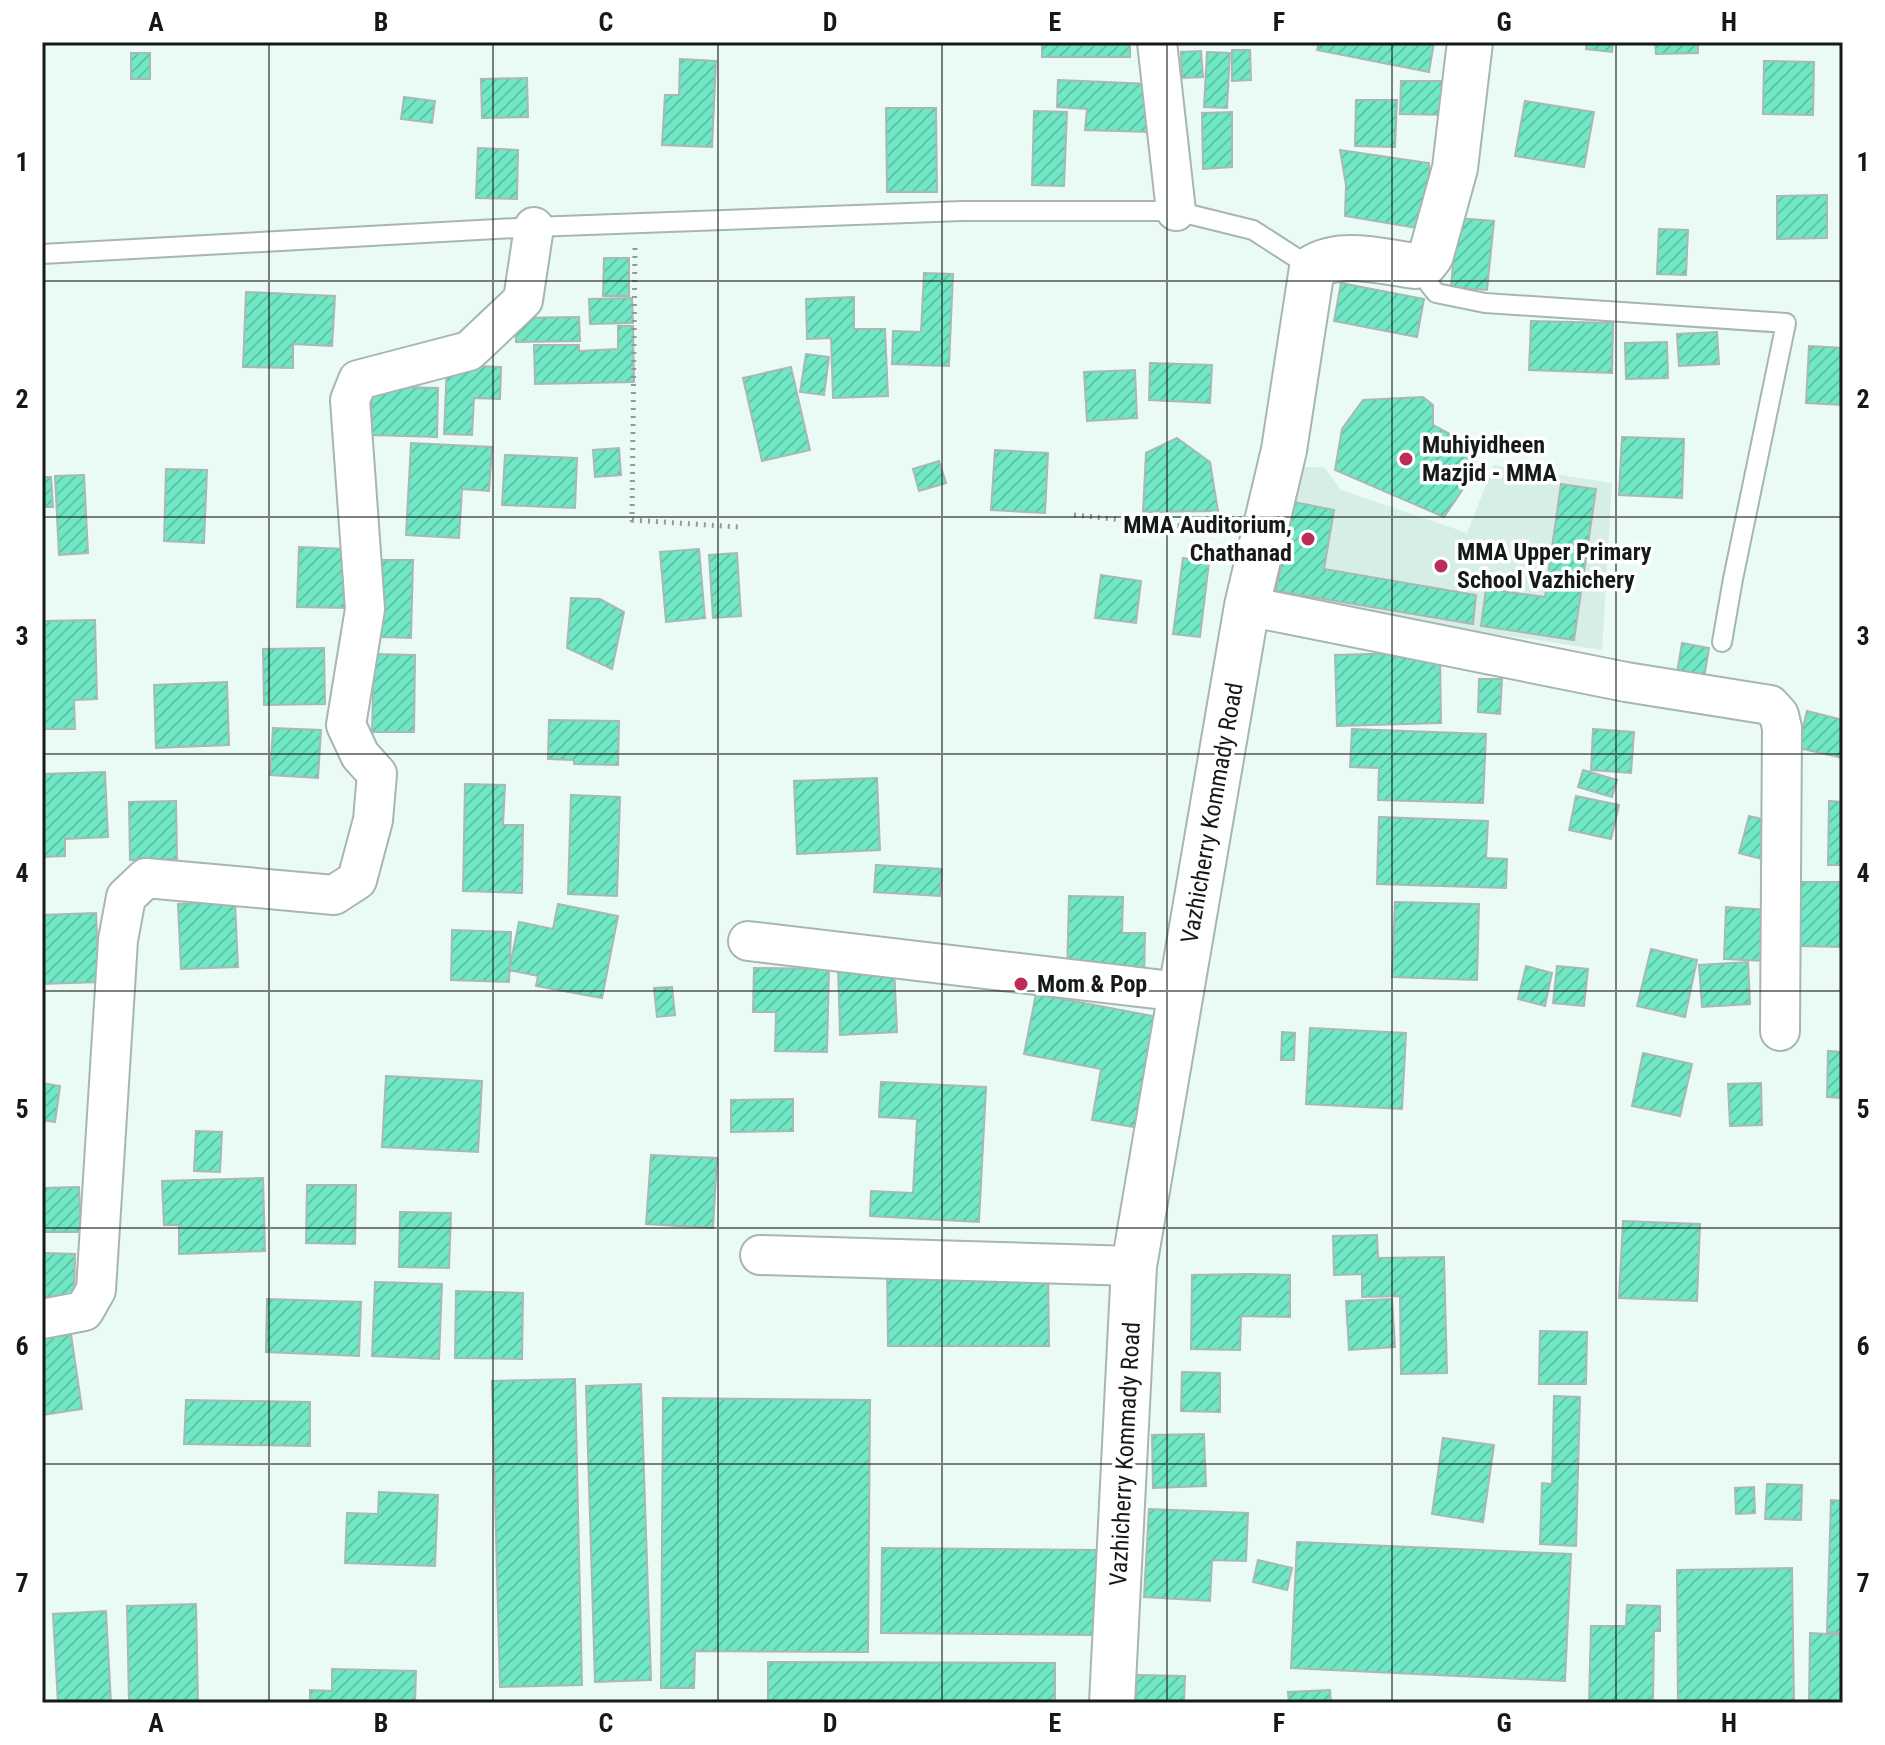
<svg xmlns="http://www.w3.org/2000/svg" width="1885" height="1745" viewBox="0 0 1885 1745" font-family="'Roboto Condensed',sans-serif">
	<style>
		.built { fill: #d6eee5 }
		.building { fill: url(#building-hatch); stroke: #a9b8b3; stroke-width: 2 }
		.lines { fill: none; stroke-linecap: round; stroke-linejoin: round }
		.lane-casing { stroke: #a7b6b0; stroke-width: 22 }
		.street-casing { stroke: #a7b6b0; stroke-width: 42 }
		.secondary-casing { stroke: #a7b6b0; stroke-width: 48 }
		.path { stroke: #919c98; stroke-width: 5; stroke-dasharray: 2 6; stroke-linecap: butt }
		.lane { stroke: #fff; stroke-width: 18 }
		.street { stroke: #fff; stroke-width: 38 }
		.secondary { stroke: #fff; stroke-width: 44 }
		.grid { fill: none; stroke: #151a18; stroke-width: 2; stroke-opacity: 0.55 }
		.poi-dot { fill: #bc2c56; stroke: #fff; stroke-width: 3 }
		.labels { text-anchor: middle; stroke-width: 7; stroke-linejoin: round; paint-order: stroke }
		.poi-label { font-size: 24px; font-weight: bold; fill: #151a18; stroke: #fff; text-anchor: start }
		.street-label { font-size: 24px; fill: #151a18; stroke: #fff }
		.neatline { fill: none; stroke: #151a18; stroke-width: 3 }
		.grid-label { font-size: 26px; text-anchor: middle; font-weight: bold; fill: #151a18 }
	</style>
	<defs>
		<pattern id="building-hatch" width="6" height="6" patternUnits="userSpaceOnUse" patternTransform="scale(2)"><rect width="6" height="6" fill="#70e8c5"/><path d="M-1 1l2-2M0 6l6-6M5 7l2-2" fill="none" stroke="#60c6a8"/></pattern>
	</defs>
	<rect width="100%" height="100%" fill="#eafaf4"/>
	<path class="built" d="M1494,465L1612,483L1602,650L1268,599L1298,467H1324L1341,490L1467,533Z"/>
	<path class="building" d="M1042,42H1130V57H1042Z
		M1319,42H1434L1429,72L1317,50Z
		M1587,42H1613L1612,52L1586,49Z
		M1655,42H1698V53L1656,54Z
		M1232,50H1250L1251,80L1232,81Z
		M1201,51L1203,77L1182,78L1181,52Z
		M1207,52L1230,53L1227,108L1204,107Z
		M131,53H150V79H131Z
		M680,59L716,61L712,147L662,145L665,95H679Z
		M1764,61L1814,62L1813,115L1763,114Z
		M527,78L528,117L482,118L481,79Z
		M1058,80L1151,84L1149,132L1085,130L1087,109L1057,107Z
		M1401,81H1448V115L1400,114Z
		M404,97L435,101L432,123L401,119Z
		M1356,100H1397L1395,147L1355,146Z
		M1525,101L1594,112L1584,167L1515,156Z
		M886,108H936L937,192H887Z
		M1034,111L1067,112L1064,186L1032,185Z
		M1232,112V167L1203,169L1202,113Z
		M478,148L518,150L517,199L476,198Z
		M1340,150L1429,163V230L1345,216L1346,185Z
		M1827,195V238L1777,239V196Z
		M1457,218L1494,221L1487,290L1451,287Z
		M1659,229L1688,230L1686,275L1657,274Z
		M604,258H629V296H603Z
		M924,273L953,274L949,366L892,364L893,331L921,332Z
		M1341,283L1424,299L1417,337L1334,321Z
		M246,292L335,296L332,346L293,344V368L243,367Z
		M854,297V329H885L888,396L833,398L831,338L807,339L806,299Z
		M632,298L633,323L590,324L589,299Z
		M579,317L580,341L516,342L515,318Z
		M1531,321L1613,323L1612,373L1529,370Z
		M618,326H633L634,382L535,384L534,345H579V351L618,349Z
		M1717,332L1719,364L1679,366L1677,334Z
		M1667,342L1668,378L1626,379L1625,343Z
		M1809,346L1843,348V405L1806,403Z
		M806,354L829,357L824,395L800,392Z
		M1150,363L1212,365L1210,403L1149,400Z
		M447,365L501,367L500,399L474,398L472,435L444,434Z
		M791,367L810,450L762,461L743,378Z
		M1135,370L1137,418L1087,421L1084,372Z
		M372,386L438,388L437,437L371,435Z
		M1423,397L1433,405V425L1478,449L1469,480L1444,517L1335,470L1342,429L1363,400Z
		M1622,437L1684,439L1682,498L1619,495Z
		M1177,438L1210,462L1218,511L1143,512L1146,453Z
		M411,443L492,447L489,491L462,489L459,538L406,535Z
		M619,448L621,475L595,477L593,450Z
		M995,450L1048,453L1045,513L991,510Z
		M505,455L577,458L575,508L502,505Z
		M939,461L946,483L919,491L913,469Z
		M166,469L207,470L204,543L164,541Z
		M84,475L88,553L59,555L55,476Z
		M42,477H51L53,507H42Z
		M1561,484L1596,489L1574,640L1481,626L1486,589L1545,597Z
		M1294,502L1334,510L1324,569L1476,595L1473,624L1276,591Z
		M299,547L347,549L346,608L297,607Z
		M699,549L705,618L666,622L660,552Z
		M737,553L741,616L713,618L709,555Z
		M1183,558L1209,562L1200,637L1173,634Z
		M382,560H413L411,638L380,637Z
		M1101,575L1141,581L1136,623L1095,618Z
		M571,598L600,599L624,612L612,669L567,648Z
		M95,620L97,699L74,700L75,729H44L42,621Z
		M1682,643L1709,648L1702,690L1675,685Z
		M324,648L325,704L264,705L263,649Z
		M1440,652L1441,723L1337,726L1335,655Z
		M374,654L415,655L414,732H372Z
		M1479,679H1502L1500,714L1478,712Z
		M227,682L229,745L156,748L154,685Z
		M1807,711L1843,720V758L1798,748Z
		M549,720L619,721L618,765L574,764V760L548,759Z
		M273,728L321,730L318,778L270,775Z
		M1352,729L1486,734L1483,803L1378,800L1379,768L1350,767Z
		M1593,729L1634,732L1631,773L1591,770Z
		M1583,770L1617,780L1612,797L1578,787Z
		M105,772L108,837L65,839V856L42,857V774Z
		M877,778L880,850L797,854L794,781Z
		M465,784L505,785L503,825H523L522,893L463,891Z
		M571,795L620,797L617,896L568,894Z
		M1576,796L1619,805L1611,839L1569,830Z
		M176,801L177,859L130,860L129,802Z
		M1829,801L1843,802V865H1828Z
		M1749,816L1779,823L1769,861L1739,853Z
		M1379,817L1488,821L1486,858L1507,859L1506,888L1377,884Z
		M876,865L942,869L940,896L874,892Z
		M1800,882H1843V947L1799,946Z
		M1069,896L1123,897L1122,933H1145L1144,979L1067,976Z
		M235,902L238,967L181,969L178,904Z
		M1395,902L1479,904L1477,980L1392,977Z
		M558,904L618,916L602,998L536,986L538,976L509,970L519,922L553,929Z
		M1726,907L1767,910L1765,961L1724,959Z
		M96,913L99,982L42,984V915Z
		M452,930L511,932L509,982L451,980Z
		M1651,949L1697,960L1685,1017L1637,1006Z
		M1748,962L1750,1004L1702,1007L1699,965Z
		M894,965L897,1032L840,1035L838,967Z
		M1526,966L1552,973L1545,1006L1518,999Z
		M1557,966L1588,969L1584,1006L1553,1003Z
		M754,968L829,969L827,1052L775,1051L776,1012H753Z
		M672,987L675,1015L657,1017L654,988Z
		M1036,994L1158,1017L1140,1128L1092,1120L1101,1069L1024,1054Z
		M1310,1028L1406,1033L1402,1109L1306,1104Z
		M1282,1032L1295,1033L1294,1060H1281Z
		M1828,1051L1843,1052V1098L1827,1097Z
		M1643,1053L1692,1064L1680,1116L1632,1106Z
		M386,1076L482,1081L478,1152L382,1147Z
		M881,1082L986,1087L979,1222L870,1216L871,1191L913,1193L917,1119L879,1117Z
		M42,1083L60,1086L55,1122L42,1120Z
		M1761,1083L1762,1125L1730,1126L1728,1084Z
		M793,1099V1131L731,1132V1100Z
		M196,1131L222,1132L220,1172L194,1171Z
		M651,1155L717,1158L713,1228L646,1224Z
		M263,1178L265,1251L179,1254V1225H164L162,1181Z
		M307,1185H356L355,1244L306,1243Z
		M79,1187L81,1232H42V1188Z
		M400,1212L451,1213L449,1268L399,1267Z
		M1623,1221L1700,1224L1697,1301L1619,1298Z
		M1377,1235L1378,1258L1444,1257L1447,1373L1401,1374L1400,1296L1362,1297V1274L1334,1275L1333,1236Z
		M44,1253L75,1254L74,1300H43Z
		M1048,1265L1049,1346H888L887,1268Z
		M1251,1274L1290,1275V1317L1241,1316L1240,1350L1191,1349L1192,1275Z
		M375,1282L442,1284L439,1359L372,1356Z
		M456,1291L523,1293L522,1359L455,1358Z
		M267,1299L361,1302L359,1356L266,1352Z
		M1392,1299L1395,1347L1349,1350L1346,1301Z
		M69,1321L82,1409L42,1415V1324Z
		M1540,1331L1587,1332L1586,1384H1539Z
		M1182,1372L1220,1373V1412L1181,1411Z
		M575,1379L582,1685L500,1687L492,1381Z
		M641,1384L651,1680L595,1682L586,1386Z
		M1554,1396L1580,1397L1576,1546L1540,1544L1542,1483L1552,1484Z
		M663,1398L870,1400L868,1652L695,1651L694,1688H661Z
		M186,1400L310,1402V1446L184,1444Z
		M1204,1434L1206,1486L1153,1488L1152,1435Z
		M1443,1438L1494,1445L1483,1522L1432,1514Z
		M1767,1484L1802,1485L1801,1520L1765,1519Z
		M1754,1487L1755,1513L1736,1514L1735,1488Z
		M379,1492L438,1495L435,1566L345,1563L347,1513L378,1514Z
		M1831,1500L1843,1501V1633L1827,1632Z
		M1149,1509L1248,1513L1246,1561L1212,1560L1210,1601L1144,1597Z
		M1297,1542L1571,1554L1565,1681L1291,1668Z
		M882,1548L1098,1550L1096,1635L881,1633Z
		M1258,1560L1292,1568L1287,1590L1253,1582Z
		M1792,1568L1794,1703H1678L1677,1570Z
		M196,1604L198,1703H129L127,1606Z
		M1627,1605L1660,1606V1631H1654L1653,1703H1589L1591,1626H1626Z
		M106,1611L111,1703H58L53,1614Z
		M1810,1633L1843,1635V1703H1809Z
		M768,1662L1055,1663V1703H768Z
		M332,1669L416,1671L415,1703H310V1690L332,1691Z
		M1136,1675L1185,1676L1184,1703H1136Z
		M1330,1690L1331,1703H1289L1288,1692Z"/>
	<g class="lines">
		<g class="lane-casing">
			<path id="lane" d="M42,254L534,227L962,211H1176L1253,230L1312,268
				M1415,266L1436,293L1485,303L1786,323L1733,579L1722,642"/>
		</g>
		<g class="street-casing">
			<path id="street" d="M1157,42L1176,211
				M1247,606L1626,682L1770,705L1779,715L1782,728L1780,1031
				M748,941L1181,992
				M760,1255L1134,1266
				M42,1319L84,1311L96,1290L118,940L126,897L146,878L334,895L357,880L373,820L377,774L360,755L346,725L365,609L350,400L358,380L469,351L523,300L534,227"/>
		</g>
		<g class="secondary-casing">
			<path id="secondary" d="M1112,1703L1134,1266L1247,606L1284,450L1312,268C1341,249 1383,262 1415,266L1425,263L1431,255L1455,168L1470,42"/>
		</g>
		<path class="path" d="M635,248L632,520L738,527
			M1074,515L1223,530"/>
		<use href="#lane" class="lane"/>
		<use href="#street" class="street"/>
		<use href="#secondary" class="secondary"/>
	</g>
	<path class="grid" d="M269,42V1703M493,42V1703M718,42V1703M942,42V1703M1167,42V1703M1392,42V1703M1616,42V1703M42,281H1843M42,517H1843M42,754H1843M42,991H1843M42,1228H1843M42,1464H1843"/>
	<g class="poi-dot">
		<circle cx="1406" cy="459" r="8"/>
		<circle cx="1308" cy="539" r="8"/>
		<circle cx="1441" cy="566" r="8"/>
		<circle cx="1021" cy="984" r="8"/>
	</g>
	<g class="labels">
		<g class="poi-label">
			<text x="1422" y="453">Muhiyidheen<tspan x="1422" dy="28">Mazjid - MMA</tspan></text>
			<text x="1292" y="533" text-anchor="end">MMA Auditorium,<tspan x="1292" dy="28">Chathanad</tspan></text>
			<text x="1457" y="560">MMA Upper Primary<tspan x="1457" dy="28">School Vazhichery</tspan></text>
			<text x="1037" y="992">Mom &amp; Pop</text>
		</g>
		<g class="street-label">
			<text transform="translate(1212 813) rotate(-80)" y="8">Vazhicherry Kommady Road</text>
			<text transform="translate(1125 1454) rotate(-87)" y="8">Vazhicherry Kommady Road</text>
		</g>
	</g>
	<rect width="1885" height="1745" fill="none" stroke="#ffffff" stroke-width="88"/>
	<rect x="44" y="44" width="1797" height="1657" class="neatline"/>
	<g class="grid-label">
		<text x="156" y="31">A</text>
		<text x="381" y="31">B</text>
		<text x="606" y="31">C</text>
		<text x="830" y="31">D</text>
		<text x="1055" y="31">E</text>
		<text x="1279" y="31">F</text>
		<text x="1504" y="31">G</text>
		<text x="1729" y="31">H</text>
		<text x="22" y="171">1</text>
		<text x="1863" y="171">1</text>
		<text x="22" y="408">2</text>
		<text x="1863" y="408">2</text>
		<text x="22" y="645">3</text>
		<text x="1863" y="645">3</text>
		<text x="22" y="882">4</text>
		<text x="1863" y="882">4</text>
		<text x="22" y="1118">5</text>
		<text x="1863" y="1118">5</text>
		<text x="22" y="1355">6</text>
		<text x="1863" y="1355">6</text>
		<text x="22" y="1592">7</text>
		<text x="1863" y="1592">7</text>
		<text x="156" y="1732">A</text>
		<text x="381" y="1732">B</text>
		<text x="606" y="1732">C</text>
		<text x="830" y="1732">D</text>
		<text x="1055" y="1732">E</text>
		<text x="1279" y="1732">F</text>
		<text x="1504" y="1732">G</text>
		<text x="1729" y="1732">H</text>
	</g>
</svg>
